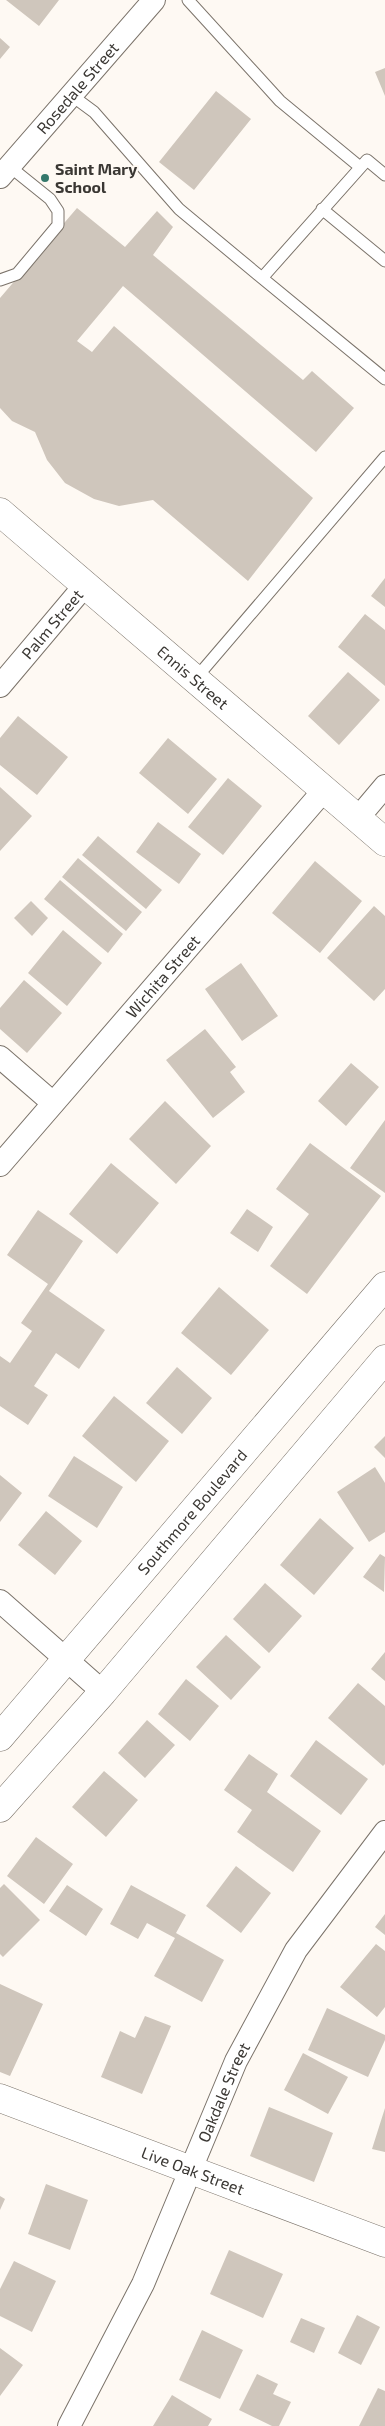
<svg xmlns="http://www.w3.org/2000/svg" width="385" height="2426" viewBox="0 0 385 2426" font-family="'Exo 2',sans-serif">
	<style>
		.building { fill: #cfc6bc }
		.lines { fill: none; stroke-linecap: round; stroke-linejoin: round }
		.service-casing { stroke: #7b736a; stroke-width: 13 }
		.minor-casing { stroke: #7b736a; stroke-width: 24 }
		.tertiary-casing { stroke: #7b736a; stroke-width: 29 }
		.service { stroke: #fff; stroke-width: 11 }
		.minor { stroke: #fff; stroke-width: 22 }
		.tertiary { stroke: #fff; stroke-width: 28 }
		.poi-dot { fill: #34786b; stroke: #fef9f3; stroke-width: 2 }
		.labels { text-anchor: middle; stroke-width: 4; stroke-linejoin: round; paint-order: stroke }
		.street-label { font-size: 16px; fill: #3a3733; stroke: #fef9f3 }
		.poi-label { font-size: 16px; font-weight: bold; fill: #3a3733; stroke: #fef9f3; text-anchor: start }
	</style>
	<rect width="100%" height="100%" fill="#fef9f3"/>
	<path class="building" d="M6,0H59L39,26Z
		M0,38L10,47L0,59Z
		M385,68V96L375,72Z
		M216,91L251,119L194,190L159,162Z
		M77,208L125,247L157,211L173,227L153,255L303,380L312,371L354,408L316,452L123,286L77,341L92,352L114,326L313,498L248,581L153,500L119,506L94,499L65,483L47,460L35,432L12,421L0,408V298Z
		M385,578V607L371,596Z
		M365,614L385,630V686L338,647Z
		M348,672L380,700L339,745L308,716Z
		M18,716L68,757L37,795L0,765V738Z
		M168,738L217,779L188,814L139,773Z
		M228,778L262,806L223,855L188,827Z
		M0,787L32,816L0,851Z
		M158,822L201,854L179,884L136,852Z
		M98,836L162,890L146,909L82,855Z
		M78,858L142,912L126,931L62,877Z
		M315,861L362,901L320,953L272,913Z
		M60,880L123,934L108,953L44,899Z
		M31,901L48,918L32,936L14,918Z
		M374,906L385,916V989L374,1001L327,958Z
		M63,930L102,963L67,1006L28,973Z
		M241,963L278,1016L242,1041L205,989Z
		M24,980L62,1013L27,1053L0,1029V1008Z
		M205,1029L236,1067L230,1072L245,1092L213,1118L166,1060Z
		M351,1063L379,1087L346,1126L318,1101Z
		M165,1101L211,1146L176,1184L129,1139Z
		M385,1120V1193L350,1168Z
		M310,1143L381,1196L307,1294L270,1266L309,1214L276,1189Z
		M111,1163L159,1203L117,1254L69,1214Z
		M247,1209L273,1227L258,1252L230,1233Z
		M38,1210L83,1241L49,1291L105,1330L79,1369L56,1353L34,1386L48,1395L28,1425L0,1406V1356L10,1363L32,1331L21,1323L48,1284L7,1255Z
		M219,1287L269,1330L231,1375L181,1333Z
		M177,1367L212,1398L182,1434L146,1403Z
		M114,1396L169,1441L136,1482L82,1436Z
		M385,1436V1458L374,1447Z
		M74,1456L123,1487L97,1528L48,1496Z
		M375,1467L385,1483V1532L369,1542L337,1492Z
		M0,1475L22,1493L0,1522Z
		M46,1511L82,1541L55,1575L18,1545Z
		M320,1518L354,1548L314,1595L280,1565Z
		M380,1554L385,1557L384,1592L363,1577Z
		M265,1583L302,1616L269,1653L233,1619Z
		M226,1635L261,1667L231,1700L196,1667Z
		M385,1652V1681L371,1669Z
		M186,1679L219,1706L190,1741L158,1714Z
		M358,1683L385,1706V1764L383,1766L328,1718Z
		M147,1720L175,1745L145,1778L118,1753Z
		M316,1740L368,1779L341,1815L290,1776Z
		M249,1754L278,1774L267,1792L321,1831L293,1872L237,1832L252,1810L224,1790Z
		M104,1771L138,1800L106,1837L72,1807Z
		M36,1837L73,1864L44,1904L7,1876Z
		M236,1866L271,1893L241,1933L206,1906Z
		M4,1884L40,1920L3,1957L0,1954V1888Z
		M67,1885L103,1909L86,1936L49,1911Z
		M131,1885L186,1915L176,1933L224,1960L202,2002L154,1976L175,1938L147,1923L138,1939L110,1924Z
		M385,1914V1935L375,1927Z
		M376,1944L385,1951V2007L377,2017L340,1987Z
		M0,1984L43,2004L10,2076L0,2072Z
		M327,2008L385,2035V2040L368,2077L308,2050Z
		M145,2016L171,2026L142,2094L101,2077L120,2031L135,2038Z
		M303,2053L348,2077L328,2114L284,2090Z
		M269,2107L333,2133L314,2182L250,2156Z
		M385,2108V2152L372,2149Z
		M46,2184L88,2200L70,2250L28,2234Z
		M0,2196L5,2199L0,2210Z
		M229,2250L283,2274L263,2318L210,2294Z
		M14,2261L56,2281L32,2332L0,2316V2289Z
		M357,2315L380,2327L361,2365L338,2353Z
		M301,2318L325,2328L314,2353L290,2342Z
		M202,2330L243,2350L220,2399L179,2380Z
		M0,2348L23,2365L0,2396Z
		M257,2374L278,2384L273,2394L291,2402L279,2426H272L239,2410Z
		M378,2388L385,2391V2426H359Z
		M172,2395L212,2419L208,2426H153Z"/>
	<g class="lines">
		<g class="service-casing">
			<path id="service" d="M188,0L280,101L360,167
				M71,95L94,112L179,209L262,278
				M385,175L367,160L262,278L385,379
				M322,209L385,261
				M0,280L17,274L58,225V211L50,199L9,166
				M196,678L385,457"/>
		</g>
		<g class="minor-casing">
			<g id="minor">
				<path id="s1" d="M0,177L154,0"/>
				<path id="s2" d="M0,686L86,584"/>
				<path d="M358,818L385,786"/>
				<path d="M0,1057L53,1103"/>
				<path id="s3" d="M0,1165L325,789"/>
				<path d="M0,1601L103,1692"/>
				<path id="s4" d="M69,2426L143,2284L236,2061L296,1950L385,1832"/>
			</g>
		</g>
		<g class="tertiary-casing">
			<g id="tertiary">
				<path id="s5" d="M0,512L385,842"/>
				<path id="s6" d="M0,1737L385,1286"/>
				<path d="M0,1808L103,1692L385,1359"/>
				<path id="s7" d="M0,2098L385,2243"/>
			</g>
		</g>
		<use href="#service" class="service"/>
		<use href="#minor" class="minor"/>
		<use href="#tertiary" class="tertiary"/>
	</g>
	<circle class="poi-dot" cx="45" cy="178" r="5"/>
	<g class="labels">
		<g class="street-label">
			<text dy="6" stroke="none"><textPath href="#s1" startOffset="118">Rosedale Street</textPath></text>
			<text dy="6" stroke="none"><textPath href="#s2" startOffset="81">Palm Street</textPath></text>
			<text dy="6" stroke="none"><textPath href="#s5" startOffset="254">Ennis Street</textPath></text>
			<text dy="6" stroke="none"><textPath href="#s3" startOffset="249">Wichita Street</textPath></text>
			<text dy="6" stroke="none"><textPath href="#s6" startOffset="296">Southmore Boulevard</textPath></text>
			<text dy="6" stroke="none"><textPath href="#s4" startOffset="368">Oakdale Street</textPath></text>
			<text dy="6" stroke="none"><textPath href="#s7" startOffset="206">Live Oak Street</textPath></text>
		</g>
		<g class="poi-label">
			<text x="55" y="175">Saint Mary<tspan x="55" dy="18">School</tspan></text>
		</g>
	</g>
</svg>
